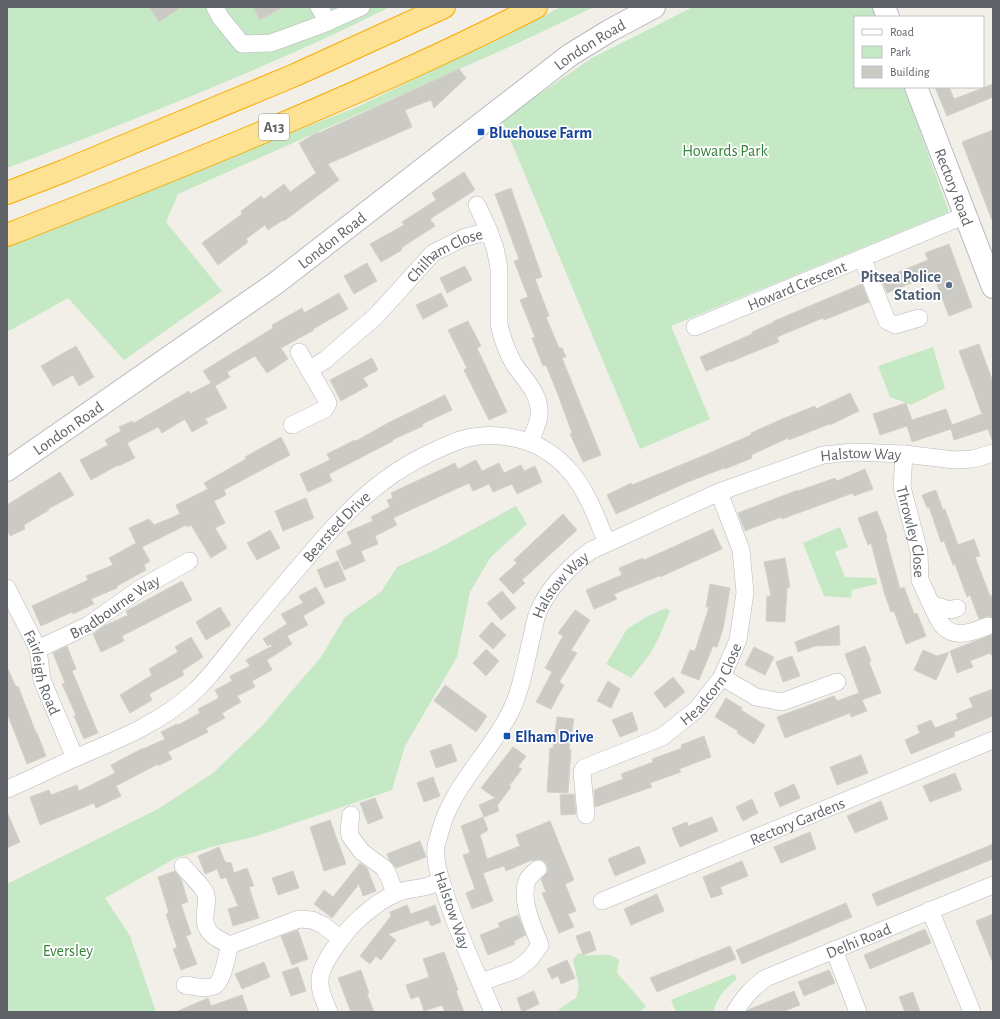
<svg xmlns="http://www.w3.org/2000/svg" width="1000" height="1019" viewBox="0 0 1000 1019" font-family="'Alegreya Sans',sans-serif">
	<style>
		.green { fill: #c5e8c5 }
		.building { fill: #cccac5; stroke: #d6d1c6 }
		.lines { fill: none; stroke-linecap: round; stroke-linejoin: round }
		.street-casing { stroke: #b5b8bc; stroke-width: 18 }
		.secondary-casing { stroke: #b6babf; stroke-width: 24 }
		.highway-casing { stroke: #f9ab00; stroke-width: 24 }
		.street { stroke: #fff; stroke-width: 17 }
		.secondary { stroke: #fff; stroke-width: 22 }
		.highway { stroke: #fde293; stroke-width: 22 }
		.transit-dot { fill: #1a4fb4; stroke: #fff; stroke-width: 1.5 }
		.service-dot { fill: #5c6f8a; stroke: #fff; stroke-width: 1.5 }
		.labels { text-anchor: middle; stroke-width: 3.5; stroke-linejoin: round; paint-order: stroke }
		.shield { fill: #fff; stroke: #8f9295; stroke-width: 1 }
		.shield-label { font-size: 15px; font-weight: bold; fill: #5f6368 }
		.street-label { font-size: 16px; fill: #5f6368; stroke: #fff }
		.transit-label { font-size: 16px; font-weight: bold; fill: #164399; stroke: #fff; text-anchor: start }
		.park-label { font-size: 16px; fill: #348238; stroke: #fff }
		.service-label { font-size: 16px; font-weight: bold; fill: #4e5e75; stroke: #fff; text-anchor: end }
	</style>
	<rect width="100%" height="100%" fill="#f1efe8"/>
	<path class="green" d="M7,7H390C266,69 136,119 7,168Z
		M560,7H594L518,43L178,194L166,222L222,291L124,360L68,298L7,332V245L357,107L539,19Z
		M693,7H873L877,17H855V87H904L949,212L671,326L710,419L640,449L502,120L592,58Z
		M933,347L945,388L911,405L890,397L878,366Z
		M516,506L527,524L490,558L470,592L457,657L405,746L392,790L257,836L211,847L176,858L105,898L130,936L156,1012H7V884L158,809L213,773L261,727L321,657L345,617L381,592L397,567L437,549Z
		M840,527L848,547L835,552L845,577L876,578L877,584L852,590L851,598L824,596L803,543Z
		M666,608L670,611L659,637L650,654L631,678L606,664L627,629L646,617Z
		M579,953C593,960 604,949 619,960L617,973L646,1006L639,1012H557L562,1007L576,998L579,987L573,959Z
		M734,974L737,979C725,988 717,998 713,1012H676L671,1000Z"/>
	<path class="building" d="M149,7H181L159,22Z
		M253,7H283L260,20Z
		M459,69L466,78L434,108L431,100L405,110L412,127L328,164L339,180L284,221L283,220L268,230L265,225L246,239L248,242L218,265L202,243L242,214L241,211L261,196L264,199L284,184L290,192L316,173L299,143L318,132L319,133Z
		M993,84V97L947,116L935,87H949L954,99Z
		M993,130V220H992L962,142Z
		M464,172L475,190L430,219L435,226L401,248L402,250L381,262L370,244L404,225L402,222L436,200L432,193Z
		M511,188L542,277L535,279L549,316L546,317L559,348H562L566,357L562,358L601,455L583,462L570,434L572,433L557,392L546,365L543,366L532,338L535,337L520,300L528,297L514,261L519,259L495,194Z
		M949,244L972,307L949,316L933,274L887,293L881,279L928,260L925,253Z
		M367,263L377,281L354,294L344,276Z
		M465,266L472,280L447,293L440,278Z
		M862,284L869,302L824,320L823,318L777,337L779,342L730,362V361L706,371L700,357L752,334V332L774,322V321Z
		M339,293L348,309L313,329L314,330L281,348L288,359L267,373L255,356L227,372L230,377L215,386L227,408L205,419L208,423L192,432L185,419L162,433L158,427L127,443L135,458L119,466L118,465L91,480L80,460L108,445L105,440L121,431L119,427L132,421L134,423L189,391L190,394L211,383L203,371L273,328L272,325L302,308L304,313Z
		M441,293L448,306L423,319L416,305Z
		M468,321L481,346L477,348L507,412L489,420L464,370L467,368L448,330Z
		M979,344L993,382V439L992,440L988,429L954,440L951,429L912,442L907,426L880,435L873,414L906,403L912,420L946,409L952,425L982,414L959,351Z
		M76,346L94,377L79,386L73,375L53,386L41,366Z
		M372,358L378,370L363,378L368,386L341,401L330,380Z
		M850,393L859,411L830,425L829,424L789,440L788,438L751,455L752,458L725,469L724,468L688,482L616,514L607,495L631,483L632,485L705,455L751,435V433L782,419L815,406L816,409Z
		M445,395L452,410L422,424L423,426L392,440L393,441L329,474L332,481L308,492L300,474L330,460L327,454L355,440L356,441L388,423Z
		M281,437L290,455L224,490L226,495L214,501L225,523L215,528L227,548L211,558L191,525L187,527L186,525L142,547L150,561L144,565L146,570L117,586V588L91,599L94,604L73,614L72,612L41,626L32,606L88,580L86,576L113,565L109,558L136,543L129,528L149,519L154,525L180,514L176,505L208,489L204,483L246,459L245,457Z
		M476,460L482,471L499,463L504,473L521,465L524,471L535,466L542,482L517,494L512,484L493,492L489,484L473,491L469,483L393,518L397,525L375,536L378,544L361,551L365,561L344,570L336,551L352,544L347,532L373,521L371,517L390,507L387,500L393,498L391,493L455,463L458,469Z
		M865,469L873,489L854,496L853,493L782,519L781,517L745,531L738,513L798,490V491L835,478L837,481Z
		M60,472L74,495L48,509L49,510L24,525L25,529L10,536L7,529V505Z
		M936,490L943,510L945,509L958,545L974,539L980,556L975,557L990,596L993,595V618L989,616L979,619L970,595L967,597L955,564L953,565L944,541L941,542L929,507L927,508L922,495Z
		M306,498L314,518L283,531L275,511Z
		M877,511L887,537L886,538L900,589L904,587L914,614L917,613L926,636L906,644L894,611L891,612L884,592L871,543L868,545L858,518Z
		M563,514L577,530L522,580L525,583L513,594L499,579L517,563L514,560Z
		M713,529L722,549L660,577L659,576L614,594L617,599L594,609L586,590L622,575L619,568L643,558L644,560Z
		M270,530L280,548L257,560L247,543Z
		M785,558L790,587L787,588L785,622L766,621L767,596H771L764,562Z
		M338,561L346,580L325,588L317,570Z
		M182,581L192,600L122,636L124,641L101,652L93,634L104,626L128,615L126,611Z
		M710,584L730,588L723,629L717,647L713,646L699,680L681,673L690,650L695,651L709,607H706Z
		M316,587L325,603L303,616L308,625L287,636L292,644L267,660L272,670L252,681L255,687L237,696L241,702L222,713L225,718L206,728L208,732L168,752L172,759L158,766V764L116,786L121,796L96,808L94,803L40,825L30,797L49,790L51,795L77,785L79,791L115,773L111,765L143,748V749L165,739L161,732L177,724L178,725L200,713L198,709L219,698L215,690L232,681L230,676L250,666L246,660L272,646L270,644L268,646L263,639L287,624L281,614L303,603L299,596Z
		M502,591L516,608L501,620L487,603Z
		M220,607L231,625L206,640L196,622Z
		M575,610L590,620L571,650L577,653L559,682L564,685L551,709L536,702L552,672L545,668L563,636L558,633Z
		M492,622L506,635L493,649L479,636Z
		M839,625L840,645L815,646L798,652L795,642Z
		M993,634V655H991L990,653L970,661L973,667L957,673L950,651Z
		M191,637L203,657L182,671L184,675L149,694L152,700L130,713L120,695L152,675L149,669L178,652L175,647Z
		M67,646L76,669L72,671L98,733L84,739L74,716L76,715L62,684L65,683L53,653Z
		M865,646L871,661L869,662L881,693L862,700L867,711L851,717L850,713L785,738L777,717L834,696L837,701L859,693L845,654Z
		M754,647L774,657L765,675L745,665Z
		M486,649L499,661L486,676L473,663Z
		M923,650L937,656L949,652L936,680L914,670Z
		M792,656L800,676L783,682L776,662Z
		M7,667L16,687L18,686L36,733H37L46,756L27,764L7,713Z
		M673,677L685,692L665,708L654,693Z
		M608,681L620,689L611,708L597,701Z
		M445,685L487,716L476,732L434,701Z
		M993,689V716L954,732L955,736L911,754L905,740L920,733L917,726L931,720L935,728L958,719L956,714L973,707L969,698Z
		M726,698L742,708L741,710L765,725L754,744L737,733L738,731L715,717Z
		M632,712L638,730L620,737L612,720Z
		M557,717L574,719L569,749L571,750L568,793L547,792L550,748H553Z
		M704,736L711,757L679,769L681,772L650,783L652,787L595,807L594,790L623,779L621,774L653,762L652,759L682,748L681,745Z
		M451,744L457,761L436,768L430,751Z
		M513,747L526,756L518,767L522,769L509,786L511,787L497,806L499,811L484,817L479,805L495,798L481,788Z
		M861,755L868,773L837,785L830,767Z
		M955,773L962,790L930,802L923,786Z
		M433,777L440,796L424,802L417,783Z
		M794,784L800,798L780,807L774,793Z
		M574,794L576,814L561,815L560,795Z
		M375,798L383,818L368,824L360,803Z
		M752,799L758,813L743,821L736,807Z
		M881,801L888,819L855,833L847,816Z
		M7,812L20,842L7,848Z
		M483,817L488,830L480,835L487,859L520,846L516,835L550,821L574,880L565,884L576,911L568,914L574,927L559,933L542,893L546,892L541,879L547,873L548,868L546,863L541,860L537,859L533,861L532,860L506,871L504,866L483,873L493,901L472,909L466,893L475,889L463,855L470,853L461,826Z
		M712,817L718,831L680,847L672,828L687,822L688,826Z
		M330,820L346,864L324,871L310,827Z
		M810,832L816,849L781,863L774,847Z
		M420,841L426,857L396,868L389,859L387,854Z
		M993,844V859L877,906L872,894Z
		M639,846L646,863L615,876L608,859Z
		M219,847L225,862L231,863L234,873L247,868L254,886L249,887L259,918L233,926L228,909L238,906L226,877L221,879L217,869L205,874L198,856Z
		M742,861L748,876L720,887L723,894L711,898L703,877Z
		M360,863L367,868L376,891L363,896L359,884L332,918L314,904L324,890L333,897Z
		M175,871L181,879L188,902L181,904L191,934L186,936L197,964L181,970L173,949L177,947L166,914L169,913L158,877Z
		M293,871L299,888L278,895L272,878Z
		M657,894L664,911L631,925L624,909Z
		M846,903L852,917L742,964L736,950Z
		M407,905L411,914L435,905L441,922L431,926L428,920L388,934L396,940L381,960L376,956L370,964L360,956L391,916L390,912Z
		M993,914V961H992L976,921Z
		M518,915L526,935L514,941L515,944L488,955L480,935L500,927L498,923Z
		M925,929L931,943L870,969L864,955Z
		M298,930L308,959L292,965L281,936Z
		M590,931L596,950L583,955L576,936Z
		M730,946L736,959L657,992L650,978Z
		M444,952L458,990L456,991L464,1012H445L442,1005L424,1011L419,996L411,999L406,985L429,977L423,959Z
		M567,960L575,978L561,984L558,976L552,979L547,969Z
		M264,962L270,977L242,989L235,974Z
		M298,967L306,991L291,996L282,972Z
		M361,970L369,993L367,994L374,1012H351L338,978Z
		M829,970L835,983L804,996L798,982Z
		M534,991L539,1004L522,1012L517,998Z
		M794,991L800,1005L782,1012H747L748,1010Z
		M913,992L920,1012H905L899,997Z
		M242,995L248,1012H176L208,998L211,1006Z"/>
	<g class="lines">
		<g class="street-casing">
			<g id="street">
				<path d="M215,7L220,17L242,44L271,43L323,24L361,7"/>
				<path d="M319,7L328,22"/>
				<path d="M477,205L489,231"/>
				<path d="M862,258L887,321L895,325L919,318"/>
				<path id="s1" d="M695,327L966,215"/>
				<path id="s2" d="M309,370L325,360L376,316L433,253L463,238L489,231L495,248L499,268V324C502,338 507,352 514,364C525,381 541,393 539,416C538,424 533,434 530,442"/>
				<path d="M292,425L325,409L328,403L325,397L299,352"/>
				<path id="s3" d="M904,454L902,487L919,552L920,580L931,604L950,610L957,608"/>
				<path id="s4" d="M7,588L38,649L42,680L75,758"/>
				<path d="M931,604C935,611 938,621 943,626C956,640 974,631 988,626"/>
				<path id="s5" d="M38,649L87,626L141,588L189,561"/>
				<path d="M722,677L756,697L782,702L837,682"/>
				<path id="s6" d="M7,789C30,780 52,768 75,758C117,740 161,723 195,691C214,673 229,651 246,630C263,609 281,588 299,567C339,519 374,479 432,452C455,441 473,433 500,436C525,438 548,448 566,467C586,487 596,517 607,543"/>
				<path d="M351,815L349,829L350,836L362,852L384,868L389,877L395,893"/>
				<path id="s7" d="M586,815L582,772L584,768L662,737L697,709L722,677L738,640L745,593L741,550L719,492"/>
				<path d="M183,866C188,873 205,888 206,895C208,903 205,909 205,917C204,933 217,939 230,945"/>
				<path id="s8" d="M602,901L993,740"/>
				<path d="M930,910L972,1012"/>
				<path d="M834,950L858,1012"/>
				<path d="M481,982L516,970L530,959L540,945C533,926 520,901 527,881C529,876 534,872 538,869"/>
				<path d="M185,985C194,986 206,990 214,986C223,982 227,954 230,945L299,919L312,920L323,925L341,939"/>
				<path d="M329,1012C325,1002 319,991 320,980C320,963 348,928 361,917C371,908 384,898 397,893C405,889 415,889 424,887C429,886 435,883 441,881"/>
				<path id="s9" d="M493,1012C477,974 460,938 447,899C442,882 434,865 436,846C437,842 439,836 440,832C451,789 485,758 506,720C521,695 525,664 532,636C534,628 535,618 539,610C550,586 569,567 590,551L719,492L823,455L854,452L904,454L955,460L973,459L993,453"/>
				<path id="s10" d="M735,1012C744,997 752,988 766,978L993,885"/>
			</g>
		</g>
		<g class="secondary-casing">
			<g id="secondary">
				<path d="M884,7L888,17"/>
				<path id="s11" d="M916,87L993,287"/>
				<path id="s12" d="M7,470L276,283L570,55L609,31L654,7"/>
			</g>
		</g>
		<g class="highway-casing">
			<path id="highway" d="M7,193L64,171L295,75L444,7
				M7,235C89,203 170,171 251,137C347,97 443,55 536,7"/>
		</g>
		<use href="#street" class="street"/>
		<use href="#secondary" class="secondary"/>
		<use href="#highway" class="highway"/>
	</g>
	<g class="transit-dot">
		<rect x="477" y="128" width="8" height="8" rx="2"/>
		<rect x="503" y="732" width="8" height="8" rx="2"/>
	</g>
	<circle class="service-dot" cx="949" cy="285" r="4"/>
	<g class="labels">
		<rect class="shield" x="259" y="114" width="30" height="26" rx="3"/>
		<g class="shield-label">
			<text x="274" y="132">A13</text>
		</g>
		<g class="street-label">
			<text dy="6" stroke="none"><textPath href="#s12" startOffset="722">London Road</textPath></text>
			<text dy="6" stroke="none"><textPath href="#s11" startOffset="107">Rectory Road</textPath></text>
			<text dy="6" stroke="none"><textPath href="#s12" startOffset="398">London Road</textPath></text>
			<text dy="6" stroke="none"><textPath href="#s2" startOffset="180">Chilham Close</textPath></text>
			<text dy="6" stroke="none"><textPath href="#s1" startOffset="110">Howard Crescent</textPath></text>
			<text dy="6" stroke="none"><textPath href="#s12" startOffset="74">London Road</textPath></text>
			<text dy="6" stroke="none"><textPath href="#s9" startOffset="806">Halstow Way</textPath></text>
			<text dy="6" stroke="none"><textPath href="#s6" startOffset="430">Bearsted Drive</textPath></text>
			<text dy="6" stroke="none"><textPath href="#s3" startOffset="79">Throwley Close</textPath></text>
			<text dy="6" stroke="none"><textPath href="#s9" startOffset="470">Halstow Way</textPath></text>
			<text dy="6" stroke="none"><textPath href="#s5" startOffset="88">Bradbourne Way</textPath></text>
			<text dy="6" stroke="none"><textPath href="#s4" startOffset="92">Fairleigh Road</textPath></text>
			<text dy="6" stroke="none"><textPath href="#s7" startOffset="205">Headcorn Close</textPath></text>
			<text dy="6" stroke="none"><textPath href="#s8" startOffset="211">Rectory Gardens</textPath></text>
			<text transform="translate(453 910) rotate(71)" y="6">Halstow Way</text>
			<text dy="6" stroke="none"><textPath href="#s10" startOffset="146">Delhi Road</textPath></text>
		</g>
		<g class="transit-label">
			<text x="489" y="138">Bluehouse Farm</text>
			<text x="515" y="742">Elham Drive</text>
		</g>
		<g class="park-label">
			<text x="725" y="156">Howards Park</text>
			<text x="68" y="956">Eversley</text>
		</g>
		<g class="service-label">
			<text x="941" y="282">Pitsea Police<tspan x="941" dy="18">Station</tspan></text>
		</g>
	</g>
	<rect width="1000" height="1019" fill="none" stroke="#5f6368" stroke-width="16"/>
	<rect x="854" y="16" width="130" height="72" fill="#ffffff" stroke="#bfc1c3"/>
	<rect x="862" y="29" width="20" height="6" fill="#ffffff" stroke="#bfc1c3"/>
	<text x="890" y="36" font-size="12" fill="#5f6368">Road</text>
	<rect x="862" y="46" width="20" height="12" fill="#c5e8c5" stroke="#bfc1c3"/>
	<text x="890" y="56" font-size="12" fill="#5f6368">Park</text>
	<rect x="862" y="66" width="20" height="12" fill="#cccac5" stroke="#bfc1c3"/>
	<text x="890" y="76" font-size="12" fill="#5f6368">Building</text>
</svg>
